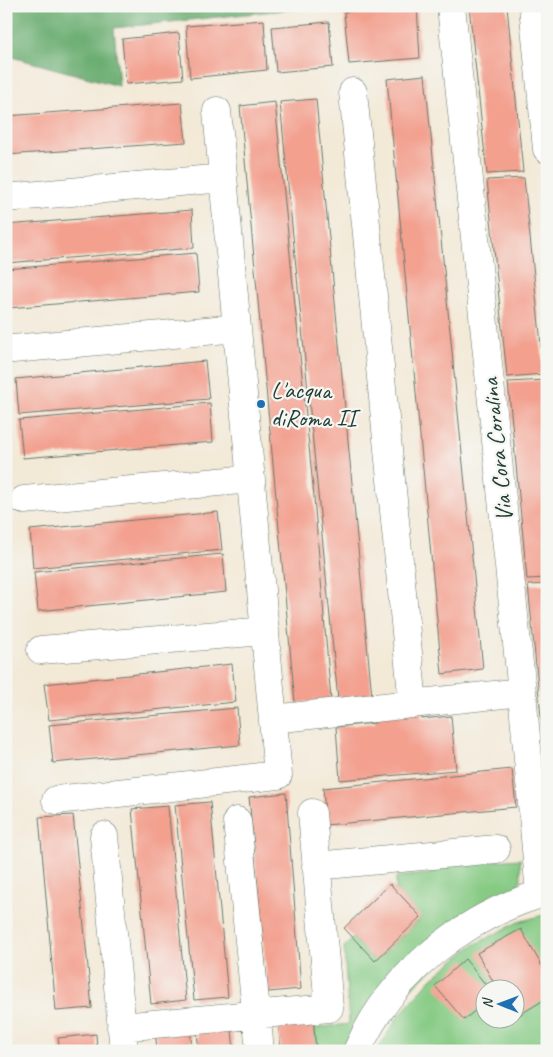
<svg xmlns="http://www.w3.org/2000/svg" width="553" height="1057" viewBox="0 0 553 1057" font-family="Caveat,sans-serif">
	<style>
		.green { fill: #86ca84; stroke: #52845c; fill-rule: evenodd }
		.forest { fill: #6cae72; stroke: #467653 }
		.building { fill: #f3a08f }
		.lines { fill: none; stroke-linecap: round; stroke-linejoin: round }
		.minor-casing { stroke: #69796d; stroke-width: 29 }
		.minor { stroke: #fff; stroke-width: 28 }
		.poi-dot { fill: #1f6fb2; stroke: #f6f6f2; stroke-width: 2 }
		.labels { text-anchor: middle; stroke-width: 4.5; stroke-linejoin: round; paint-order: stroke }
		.poi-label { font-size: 24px; fill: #1f3d34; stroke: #f6f6f2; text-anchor: start }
		.street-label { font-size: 24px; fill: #1f3d34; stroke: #f6f6f2 }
	</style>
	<rect width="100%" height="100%" fill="#f6f6f2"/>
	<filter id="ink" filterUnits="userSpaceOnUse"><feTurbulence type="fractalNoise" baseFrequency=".02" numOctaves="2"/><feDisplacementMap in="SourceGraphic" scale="10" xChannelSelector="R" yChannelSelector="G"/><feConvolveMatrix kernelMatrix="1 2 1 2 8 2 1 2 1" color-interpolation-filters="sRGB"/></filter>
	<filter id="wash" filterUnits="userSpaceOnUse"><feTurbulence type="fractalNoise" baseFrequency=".0096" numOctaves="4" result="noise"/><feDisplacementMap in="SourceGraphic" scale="20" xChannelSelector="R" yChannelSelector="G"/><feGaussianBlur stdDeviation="1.12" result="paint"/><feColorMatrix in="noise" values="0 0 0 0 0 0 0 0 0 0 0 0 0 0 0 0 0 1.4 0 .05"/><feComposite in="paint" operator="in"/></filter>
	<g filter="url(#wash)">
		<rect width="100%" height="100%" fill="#f3e9d7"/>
		<path class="green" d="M520,859L521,880L511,895L345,1051H316L314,1028L349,1024L344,947L353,938L375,961L421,918L396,890V877L430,874V866Z
			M547,914V1051H377L397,1018L431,979L472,946L518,922ZM486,990H516V1020H486Z"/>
		<path class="forest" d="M7,6H323L114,28L119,86L12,57Z"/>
		<g id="blocks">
			<path class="building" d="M406,6H417L420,58L349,64L344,12Z
				M469,6H507L523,172L487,174Z
				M264,20L267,70L190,78L186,26Z
				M329,22L333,67L276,72L272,27Z
				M179,33L183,79L126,84L122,39Z
				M425,75L483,669L442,674L387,79Z
				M316,99L372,697L338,700L280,102Z
				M275,102L314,497L331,700L295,703L240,106Z
				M182,103L186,142L6,155V116Z
				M524,178L544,374L507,377L487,180Z
				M192,210L194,248L6,263V225Z
				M196,253L199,292L8,308L6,269Z
				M205,361L209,399L19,415L16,379Z
				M546,380L547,578L527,579L508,382Z
				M210,403L213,442L23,458L19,420Z
				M218,512L222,550L33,568L30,530Z
				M223,554L226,592L38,611L34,572Z
				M547,584V757H545L528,585Z
				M232,664L236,702L49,720L44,684Z
				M237,708L240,745L53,763L49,725Z
				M421,710L422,719L451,716L456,770L340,780L336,727L375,723V714Z
				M512,769L516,807L326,825L323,788Z
				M286,793L301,989L268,992L249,797Z
				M210,802L228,997L194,1000L175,805Z
				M168,806L186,1000L151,1004L132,809Z
				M73,815L92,1008L56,1011L39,817Z
				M390,884L421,917L375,961L344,928Z
				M521,929L547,975V998L516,1017V990H498L477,953Z
				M465,959L490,990H486V1001L464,1020L435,986Z
				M313,1015L316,1051H281L278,1019Z
				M231,1020L234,1051H199L196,1023Z
				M190,1024L192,1051H157L155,1027Z
				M96,1034L97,1051H60L58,1038Z"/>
		</g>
	</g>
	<g filter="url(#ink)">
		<use href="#blocks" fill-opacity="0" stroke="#69796d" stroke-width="1"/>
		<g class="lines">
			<g class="minor-casing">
				<path id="minor" d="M451,6L522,692L540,894
					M533,6L547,149
					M353,92L413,704
					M6,198L223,178
					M13,349L237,328
					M24,500L251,479
					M41,650L265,631
					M273,719L522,692
					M56,800L278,775L217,111
					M237,821L260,1051
					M104,836L124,1051
					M316,866L496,849
					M121,1027L329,1008L312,813
					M357,1051C391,973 466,915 547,892"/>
			</g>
			<use href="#minor" class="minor"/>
		</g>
	</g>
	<circle class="poi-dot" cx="261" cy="404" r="5"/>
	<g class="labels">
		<g class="poi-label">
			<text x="271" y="398">L'acqua<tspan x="271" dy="28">diRoma II</tspan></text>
		</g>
		<g class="street-label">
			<text transform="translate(497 450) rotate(-96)" y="8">Via Cora Coralina</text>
		</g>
	</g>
	<rect width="553" height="1057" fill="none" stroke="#f6f6f2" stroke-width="25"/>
	<g transform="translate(500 1004) rotate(271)"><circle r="24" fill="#f6f6f2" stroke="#a0aca6"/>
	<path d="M0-4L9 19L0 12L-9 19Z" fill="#1f6fb2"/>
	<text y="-8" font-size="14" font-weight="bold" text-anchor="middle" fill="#1f3d34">N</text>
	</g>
</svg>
